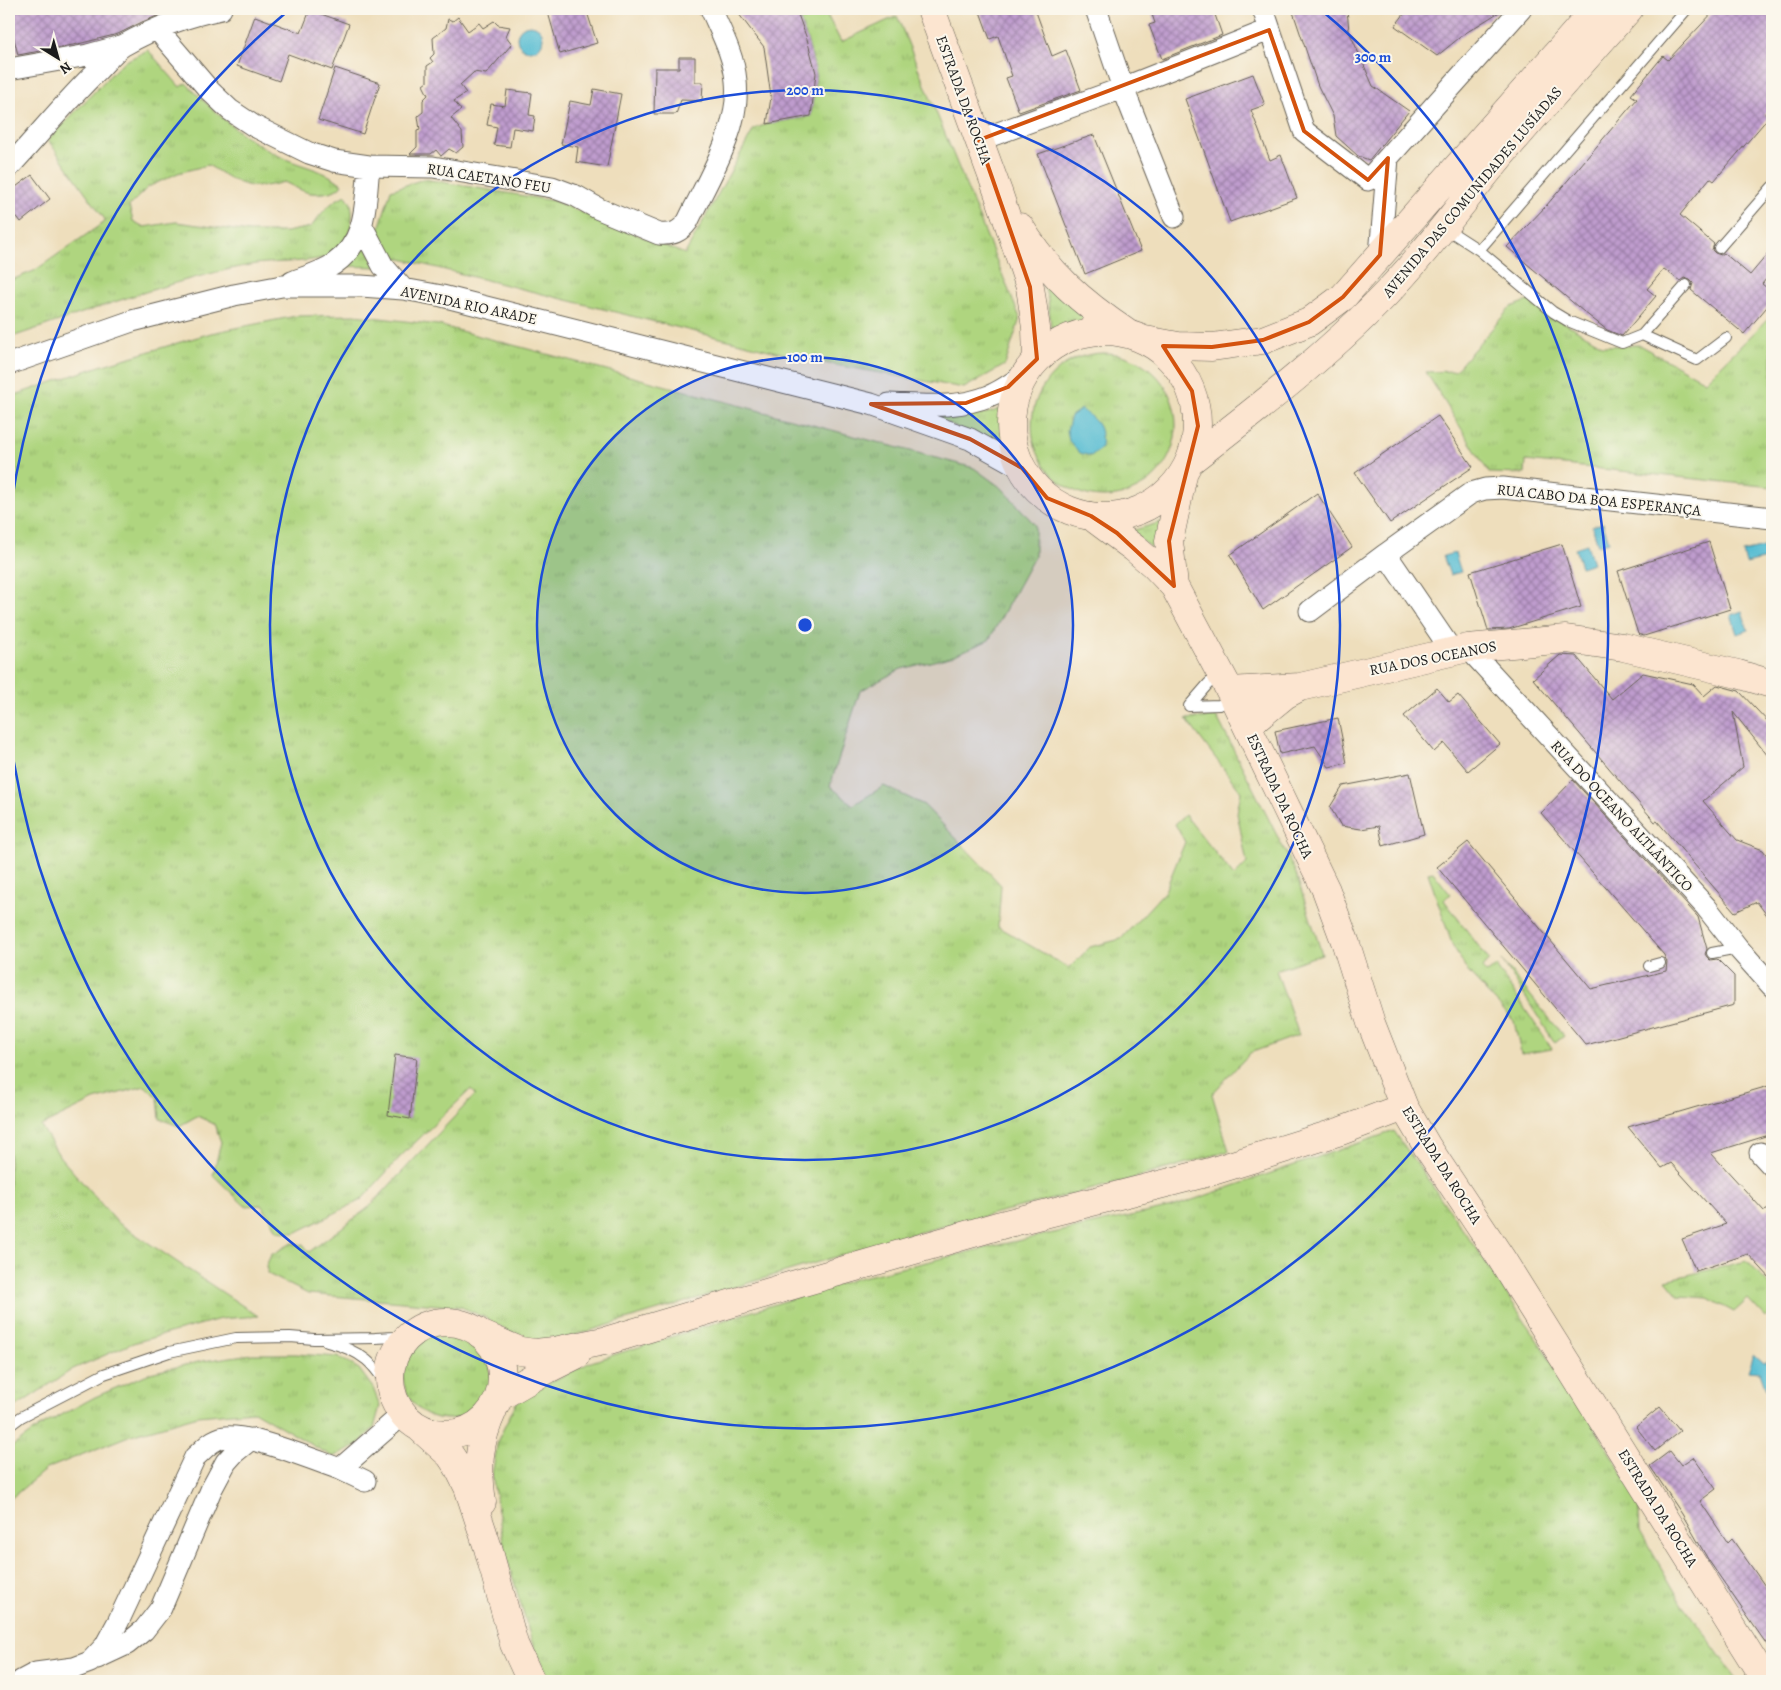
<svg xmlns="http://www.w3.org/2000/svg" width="1781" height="1690" viewBox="0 0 1781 1690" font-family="Alegreya,serif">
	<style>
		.grass { fill: url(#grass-tufts); stroke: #66784e }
		.water { fill: #54bcd2; stroke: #386c77 }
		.building { fill: url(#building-cross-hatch) }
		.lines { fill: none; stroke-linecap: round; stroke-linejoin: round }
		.lane-casing { stroke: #666054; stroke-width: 12 }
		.street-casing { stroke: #666054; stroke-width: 23 }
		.secondary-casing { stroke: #666054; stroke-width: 29 }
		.lane { stroke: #fff; stroke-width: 10 }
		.street { stroke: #fff; stroke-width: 21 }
		.secondary { stroke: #fce5d0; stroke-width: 28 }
		.marked { fill: none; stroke: #d4530e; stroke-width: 4; stroke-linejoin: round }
		.ring { fill: none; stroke: #1d4ed8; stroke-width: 2.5 }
		.labels { text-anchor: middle; stroke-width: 4; stroke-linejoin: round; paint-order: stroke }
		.street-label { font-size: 15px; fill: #1c1c1c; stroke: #fbf7ec }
		.centre { fill: #1d4ed8; stroke: #fbf7ec; stroke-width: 2.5 }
		.ring-label { font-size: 15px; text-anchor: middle; font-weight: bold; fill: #1d4ed8; stroke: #fbf7ec; stroke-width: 4; stroke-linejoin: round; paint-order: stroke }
	</style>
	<defs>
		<pattern id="grass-tufts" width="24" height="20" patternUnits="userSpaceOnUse" patternTransform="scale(1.25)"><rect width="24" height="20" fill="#afd57f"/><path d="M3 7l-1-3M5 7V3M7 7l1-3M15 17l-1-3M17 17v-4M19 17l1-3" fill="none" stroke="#96b66d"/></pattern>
		<pattern id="building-cross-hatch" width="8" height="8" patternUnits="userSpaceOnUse" patternTransform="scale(1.25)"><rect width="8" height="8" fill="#bf9cce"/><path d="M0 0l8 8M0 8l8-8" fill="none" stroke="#9a7ea6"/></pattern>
	</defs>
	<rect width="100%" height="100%" fill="#fbf7ec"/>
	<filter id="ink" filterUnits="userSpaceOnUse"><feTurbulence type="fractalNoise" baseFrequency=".02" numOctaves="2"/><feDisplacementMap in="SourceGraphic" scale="10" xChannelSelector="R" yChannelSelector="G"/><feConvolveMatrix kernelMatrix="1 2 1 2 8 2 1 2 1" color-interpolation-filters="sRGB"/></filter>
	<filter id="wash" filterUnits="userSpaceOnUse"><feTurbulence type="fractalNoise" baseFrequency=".0096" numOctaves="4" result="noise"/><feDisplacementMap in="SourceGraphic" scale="20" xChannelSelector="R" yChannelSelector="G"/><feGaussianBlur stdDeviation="1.12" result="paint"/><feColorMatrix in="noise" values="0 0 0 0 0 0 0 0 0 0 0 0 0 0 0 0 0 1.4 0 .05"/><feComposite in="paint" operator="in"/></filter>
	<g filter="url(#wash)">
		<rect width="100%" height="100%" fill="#eedebc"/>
		<path class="grass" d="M799,9H824L841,42L897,16L1020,318L1005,365L964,388L930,382L813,361L389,256L379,229L391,190L424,179L554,201L685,254L754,129L767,124L811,116L816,73L807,39L796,10Z
			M148,50L180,87L186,83C213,111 243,139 279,156C299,166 324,169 342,184C337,193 321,194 311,193C305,193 291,185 284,182C248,192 239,184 208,165L178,173L148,187L129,206L133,221L144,227L176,222L250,232H286L311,227C321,214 330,201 346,195C347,198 351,202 351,205C355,219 348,242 338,251C324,264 276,261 256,264C172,279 90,311 9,338V281L34,271L106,221L48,140L122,63Z
			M362,238L377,267L341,266Z
			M1042,280L1096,321L1072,328L1054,339L1052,336L1048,299Z
			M1530,299L1548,313L1604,346L1639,345L1705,381L1772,315V487L1526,461L1525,474L1489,473L1426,372L1455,371L1511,307L1528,301Z
			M355,315L438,325L974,468L1003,489L1035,525V555L989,640L950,657L901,669L860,691L830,786L853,805L884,786L924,805L1001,885L998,927L1069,968L1090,947L1121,939L1165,891L1185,842L1175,824L1185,815L1234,876L1247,863L1237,813L1241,792L1186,719L1217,717L1295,871L1322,954L1276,970L1299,1035L1250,1053L1212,1094L1229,1151L1113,1184L908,1235L549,1343L516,1336L484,1317L461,1307L308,1294L268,1274L266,1266L271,1255L292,1243L304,1245L309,1252L368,1208L475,1095L471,1089L401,1156L361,1200L295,1233L277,1231L270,1217L261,1205L245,1206L213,1175L221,1142L214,1124L197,1116L179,1126L160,1119L158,1098L145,1086L94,1100L41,1126L60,1157L117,1222L258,1316L220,1319L133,1343L73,1369L9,1411V397L100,366L211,333L296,316Z
			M1032 425a72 72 0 1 1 144 0a72 72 0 1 1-144 0Z
			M1009,405L1006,421L1008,450L930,415C958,417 983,418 1009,405Z
			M1168,520L1167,557L1128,532Z
			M1433,872L1450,894L1444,900L1489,960L1482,968L1487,973L1496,966L1552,1049L1521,1054L1514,1021L1468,972L1452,944L1428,873Z
			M1502,961L1564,1036L1555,1043Z
			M1394,1131L1486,1263L1589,1418L1638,1500L1640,1531L1681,1602L1738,1681H550L532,1642L505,1552L492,1475L498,1440L516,1403L548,1383L591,1362L858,1278L1003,1244L1172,1207Z
			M1747,1261L1772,1288V1310L1765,1317L1748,1299L1734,1312L1708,1298L1679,1296L1666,1280Z
			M403 1375a44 44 0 1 1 88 0a44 44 0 1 1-88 0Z
			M252,1354H296L339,1357L359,1369L373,1388L380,1406L374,1428L357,1446L333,1457L254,1411L198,1416L131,1435L46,1469L9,1500V1449L39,1427L95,1397L150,1373L203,1361Z"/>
		<path class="water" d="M517 38a13 13 0 1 1 26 0a13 13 0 1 1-26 0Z
			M1081,409C1098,422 1103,426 1101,448L1091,456L1080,453L1069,441L1067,430L1071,416Z
			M1603,523L1609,542L1598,545L1592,526Z
			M1587,544L1593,563L1581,567L1575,548Z
			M1768,546L1770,558L1746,564L1743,552Z
			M1455,553L1461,572L1450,575L1443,556Z
			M1742,611L1748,630L1737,634L1731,615Z
			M1754,1354L1764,1363L1772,1359V1392L1766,1389L1760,1372L1748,1371Z"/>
		<g id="blocks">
			<path class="building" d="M9,9H175L142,22L118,34L78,44L18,55L9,18Z
				M547,9H586L597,43L560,54Z
				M735,9H796L807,39L816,73L811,116L767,124L771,97L764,47Z
				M979,9H1035L1052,56L1066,50L1081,90L1019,112L1006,78L1012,76L998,36L990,39Z
				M1150,9H1213L1222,35L1162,59L1149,25L1155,23Z
				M1292,9H1347L1349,31L1373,86L1409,111L1369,160L1358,156L1336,136L1333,116L1318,86Z
				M1408,9H1504L1464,34L1437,56L1395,26Z
				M1716,9H1772V105L1765,114L1769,117L1714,181L1710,178L1680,215L1714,244L1712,250L1715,253L1721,255L1724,253L1750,275L1772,249V272L1762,284L1772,292V301L1744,334L1691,290L1693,283L1690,280L1684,278L1680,281L1664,269L1647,289L1656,296L1622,336L1607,330L1584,312L1507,247L1546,206L1637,99L1631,95L1663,56L1668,60Z
				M310,10L349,24L332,70L288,54L279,81L237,66L255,16L301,33Z
				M458,17L468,31L479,23L483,28L494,21L498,25L510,27L506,36L512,44L486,74L474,72L460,85L466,93L454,101L461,110L451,118L462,132L463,147L456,153L449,149L441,156L436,150L431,154H410L417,147V131L420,130L418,116L423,112V100L428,95L423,85L427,82V66L433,62L430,58L434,54L433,38L446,28L448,19L453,21Z
				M679,57H695V82H703L702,101L681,100L676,114H654L655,68H679Z
				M335,68L380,83L363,134L318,120Z
				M1253,74L1265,105L1251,110L1270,160L1281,155L1297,198L1230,222L1185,99Z
				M594,89L621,94L607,167L576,162L578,147L561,144L570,101L591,105Z
				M507,90L532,93L529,115L535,116L533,131L513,128L510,147L494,145L497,127L487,125L491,104L505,106Z
				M1094,135L1141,251L1085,274L1038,154Z
				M32,175L50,199L21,222L9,206V192Z
				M1438,416L1473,467L1390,523L1355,473Z
				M1317,493L1352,547L1263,610L1230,555Z
				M1709,542L1730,609L1644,636L1638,634L1618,571Z
				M1562,544L1581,607L1509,629L1488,630L1470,572Z
				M1560,655L1576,656L1612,699L1643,673L1693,684L1704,696L1717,685L1739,691L1772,726V761L1733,712L1743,767L1703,801L1737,840L1763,850L1772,862V922L1757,902L1735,912L1657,821L1655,822L1533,679Z
				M1437,688L1449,702L1458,695L1500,744L1468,771L1444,743L1434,752L1404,716Z
				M1338,718L1347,763L1329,767L1315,746L1280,754L1275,731Z
				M1410,773L1424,834L1383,846L1379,826L1361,829L1341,826L1330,807L1343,786Z
				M1573,780L1698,917L1707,949L1705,954L1707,957L1710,960L1717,959L1734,976V1005L1586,1045L1437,867L1468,842L1591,989L1666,971L1667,962L1664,955L1541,813Z
				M395,1055L417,1058L410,1119L388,1115Z
				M1772,1085V1134L1711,1153L1764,1211L1772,1208V1280L1748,1254L1696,1271L1682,1239L1726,1224L1671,1163L1662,1168L1628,1127Z
				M1660,1407L1680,1431L1655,1451L1636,1427Z
				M1670,1451L1681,1465L1693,1457L1716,1489L1700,1501L1728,1543L1732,1539L1772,1596V1652L1709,1561L1682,1514L1650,1466Z"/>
		</g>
	</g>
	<g filter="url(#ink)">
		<use href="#blocks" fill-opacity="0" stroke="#666054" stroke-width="1"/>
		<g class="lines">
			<g class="lane-casing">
				<path id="lane" d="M1445,228L1479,250
					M1719,248L1772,187
					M1686,285L1642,335L1622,343L1568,321L1553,312L1479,250L1687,9
					M1642,335L1697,360L1726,338
					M1220,673L1208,684L1189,706L1219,705L1234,701
					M1712,953L1738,948
					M1649,966L1660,963
					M327,1342C363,1351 374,1363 392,1394
					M9,1426L21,1417L104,1374L169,1352L236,1338L290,1337L314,1339L375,1338L395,1337L415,1332"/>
			</g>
			<g class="street-casing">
				<path id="street" d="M1096,9L1123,88L1174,217
					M1263,9L1304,131L1368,180L1521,9
					M157,29L210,91L230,110L254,126L309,153L334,161L369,166L433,167L552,187L576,196L599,209L659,234C673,235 680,232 688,221C708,179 741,128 736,81C734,56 721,32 711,9
					M9,69L88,55L121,46
					M979,140L1123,88L1269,30
					M9,167C39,135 65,102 97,71C105,63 114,51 124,45C154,28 187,16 221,9
					M362,226L383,266L403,289
					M1380,255L1388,158
					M292,282C305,277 322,272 334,264C368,240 365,203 369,166
					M9,364L132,321L234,295L282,286H361L403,289L442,296L871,404L970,439L1022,468
					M889,404C922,405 958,409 989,396C1002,391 1014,382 1025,374
					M1386,554L1471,493L1485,489L1503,488L1772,518
					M1310,611L1386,554L1452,651
					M1468,648L1706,907L1738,948L1772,986
					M1760,1153L1772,1166
					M340,1469L365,1481
					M97,1658L127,1644L144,1630L161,1608L211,1490L226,1462L235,1452L251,1439
					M21,1681L36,1673L74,1668L90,1662L105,1646L118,1622L195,1457C203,1450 212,1439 224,1437C248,1433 314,1460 340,1469L403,1414"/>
			</g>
			<g class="secondary-casing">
				<path id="secondary" d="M931,9L998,192L1030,287L1036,328L1037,359
					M1020,227C1049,274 1081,302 1127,333
					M1011 424a93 93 0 1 1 186 0a93 93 0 1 1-186 0Z
					M1145,340L1178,346L1212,347L1263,340L1309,322L1343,297L1596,9
					M1190,461C1257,409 1324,358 1383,297C1425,254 1459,206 1497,160C1540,109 1585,59 1629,9
					M1091,516L1134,548L1154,565L1174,586L1230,691L1326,890L1346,944L1371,1023L1404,1107L1428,1148L1501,1258L1766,1681
					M1174,586L1169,541L1183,475
					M1230,691L1300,687L1468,648L1566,639L1623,647L1738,674L1772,684
					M1247,726L1285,695L1300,687
					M390 1378a56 56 0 1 1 112 0a56 56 0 1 1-112 0Z
					M480,1334L520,1351L535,1353L554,1351L609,1340L793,1285L1001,1225L1210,1172L1341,1131L1404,1107
					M499,1397L548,1369L576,1355
					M421,1429L450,1455L458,1467L468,1487L488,1548L514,1644L531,1681
					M482,1502C477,1467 478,1442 493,1410"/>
			</g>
			<use href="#lane" class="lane"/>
			<use href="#street" class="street"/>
			<use href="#secondary" class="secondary"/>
		</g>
	</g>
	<path class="marked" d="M1269,30L1304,131L1368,180L1388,158L1380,255L1343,297L1309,322L1263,340L1212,347L1163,346L1192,391L1198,426L1169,541L1174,586L1117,533L1091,516L1047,498L1022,468L970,439L871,404L966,403L1008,387L1037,359L1030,287L979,140Z"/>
	<circle cx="805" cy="625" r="268" fill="#1d4ed8" fill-opacity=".12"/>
	<g class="ring">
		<circle cx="805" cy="625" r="268"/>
		<circle cx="805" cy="625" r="535"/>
		<path d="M9 520A803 803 0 0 1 289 10M1321 10A803 803 0 1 1 9 730"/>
	</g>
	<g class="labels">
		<g class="street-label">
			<text transform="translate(964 100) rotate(70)" y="5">ESTRADA DA ROCHA</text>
			<text transform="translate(489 178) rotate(9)" y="5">RUA CAETANO FEU</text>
			<text transform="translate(1472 192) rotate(-50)" y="5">AVENIDA DAS COMUNIDADES LUSÍADAS</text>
			<text transform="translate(469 305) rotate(12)" y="5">AVENIDA RIO ARADE</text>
			<text transform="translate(1599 500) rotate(6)" y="5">RUA CABO DA BOA ESPERANÇA</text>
			<text transform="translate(1433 658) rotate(-11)" y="5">RUA DOS OCEANOS</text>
			<text transform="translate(1280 796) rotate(65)" y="5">ESTRADA DA ROCHA</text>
			<text transform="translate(1622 816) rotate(47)" y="5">RUA DO OCEANO ALTLÂNTICO</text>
			<text transform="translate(1442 1165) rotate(58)" y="5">ESTRADA DA ROCHA</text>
			<text transform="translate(1658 1508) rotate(58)" y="5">ESTRADA DA ROCHA</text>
		</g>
	</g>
	<circle cx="805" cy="625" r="8" class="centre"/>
	<g class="ring-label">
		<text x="1373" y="62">300 m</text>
		<text x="805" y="95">200 m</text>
		<text x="805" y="362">100 m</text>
	</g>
	<rect width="1781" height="1690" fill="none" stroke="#fbf7ec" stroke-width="30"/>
	<g transform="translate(58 58) rotate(143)" stroke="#fbf7ec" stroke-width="4" paint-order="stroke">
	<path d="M0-4L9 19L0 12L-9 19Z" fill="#1c1c1c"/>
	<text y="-8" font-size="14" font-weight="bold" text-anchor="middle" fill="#1c1c1c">N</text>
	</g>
</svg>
